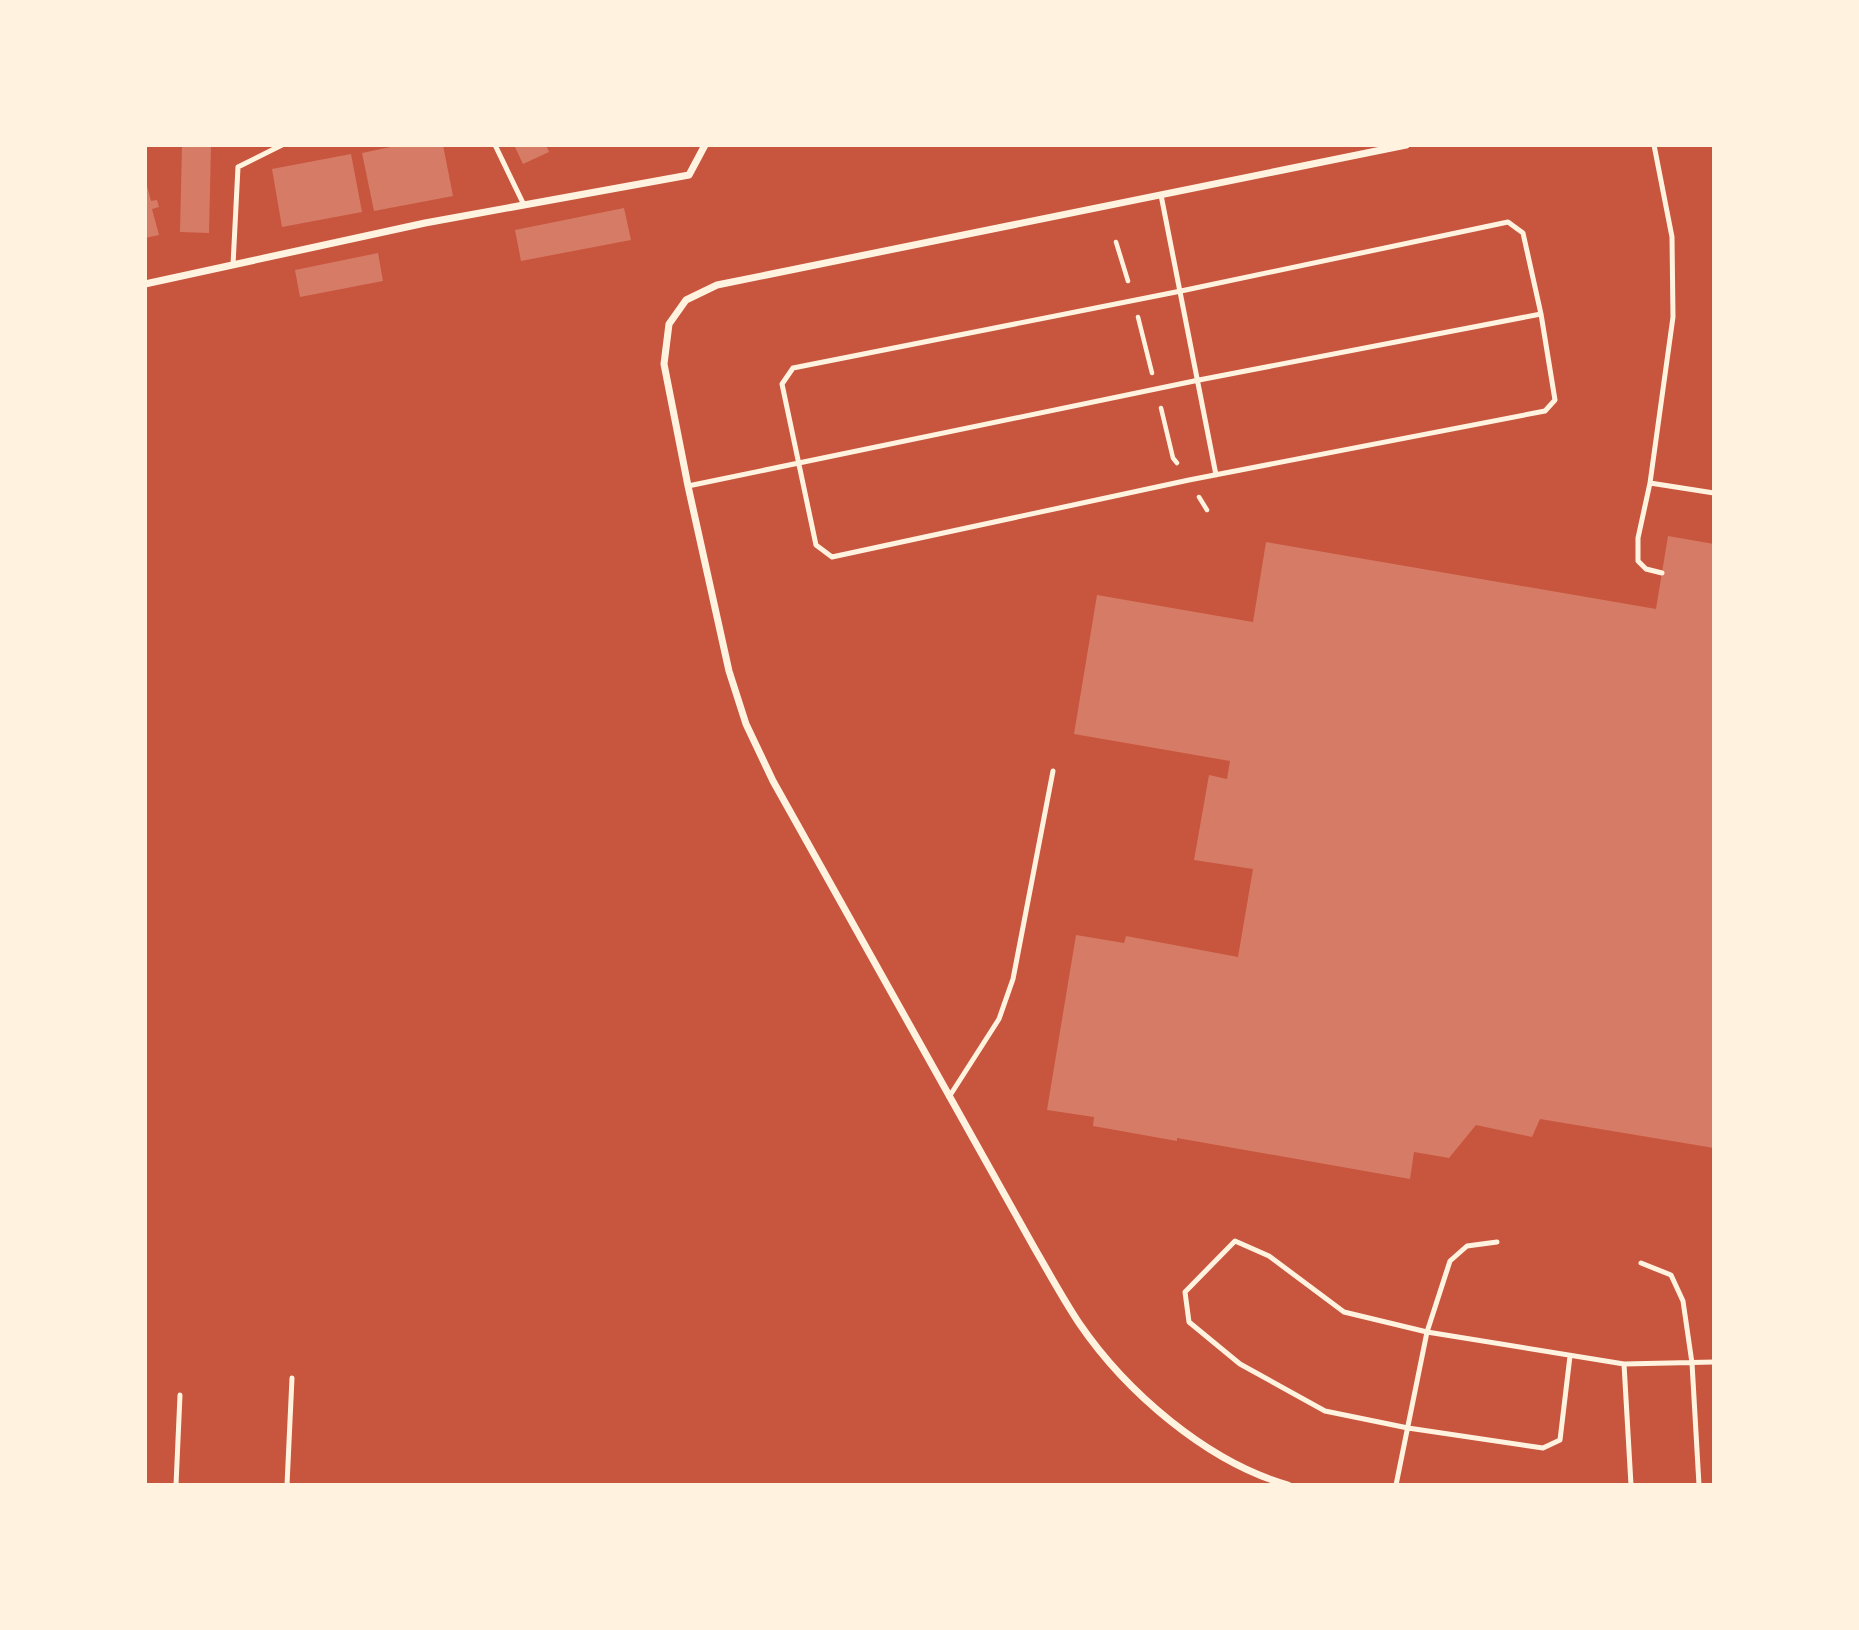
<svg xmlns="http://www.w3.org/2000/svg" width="1859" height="1630" viewBox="0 0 1859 1630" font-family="Karla,sans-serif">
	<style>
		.building { fill: #d67c66 }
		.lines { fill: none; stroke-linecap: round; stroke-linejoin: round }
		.path { stroke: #fff3e0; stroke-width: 4.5 }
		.service { stroke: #fff3e0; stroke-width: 5 }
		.minor { stroke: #fff3e0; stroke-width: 7 }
	</style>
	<rect width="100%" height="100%" fill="#c8553d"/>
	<path class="building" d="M182,145H211L209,233L180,232Z
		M400,145H443L453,196L374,211L362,153Z
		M514,145H546L549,152L523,164Z
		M351,154L362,212L282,227L272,169Z
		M146,182L151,201L157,200L159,207L152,209L159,235L145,238Z
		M624,208L631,240L521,261L515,230Z
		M378,253L383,281L300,297L295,270Z
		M1668,536L1714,544V1148L1540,1119L1532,1137L1476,1125L1449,1158L1414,1152L1410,1179L1177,1138V1141L1093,1126L1094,1117L1047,1110L1076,935L1124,943L1126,936L1238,957L1253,869L1194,860L1209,775L1227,779L1230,761L1074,734L1097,595L1253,622L1266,542L1656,609Z"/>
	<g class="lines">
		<path class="path" d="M1116,242L1128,281
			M1138,317L1152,373
			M1161,408L1173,458L1177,463
			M1199,497L1207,510"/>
		<path class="service" d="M495,145L524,205
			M1161,195L1216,475
			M1508,222L1523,233L1541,314L1555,400L1545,411L1189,480L832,557L816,545L782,384L793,368L1181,291Z
			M233,265L238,167L282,145
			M1650,483L1673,317L1672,237L1654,145
			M688,486L1199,380L1541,314
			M1662,573L1646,569L1638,561V538L1650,483L1714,493
			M949,1097L999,1019L1013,979L1053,771
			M1641,1263L1671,1275L1683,1301L1692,1363L1699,1485
			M1570,1356L1560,1440L1543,1448L1408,1428L1325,1411L1240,1364L1189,1322L1185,1292L1235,1241L1269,1256L1344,1312L1427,1332L1624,1364L1714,1362
			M1624,1364L1631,1485
			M176,1485L180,1395
			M287,1485L292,1378
			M1396,1485L1427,1332L1450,1261L1467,1246L1497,1242"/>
		<path class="minor" d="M145,284L425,223L689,175L705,145
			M1288,1485C1207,1462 1126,1392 1079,1323C1063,1299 1049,1273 1035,1249L773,781L746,724L729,671L688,486L664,364L669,324L686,300L717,285L1406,145"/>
	</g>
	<rect width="1859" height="1630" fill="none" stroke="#fff3e0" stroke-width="294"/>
</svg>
